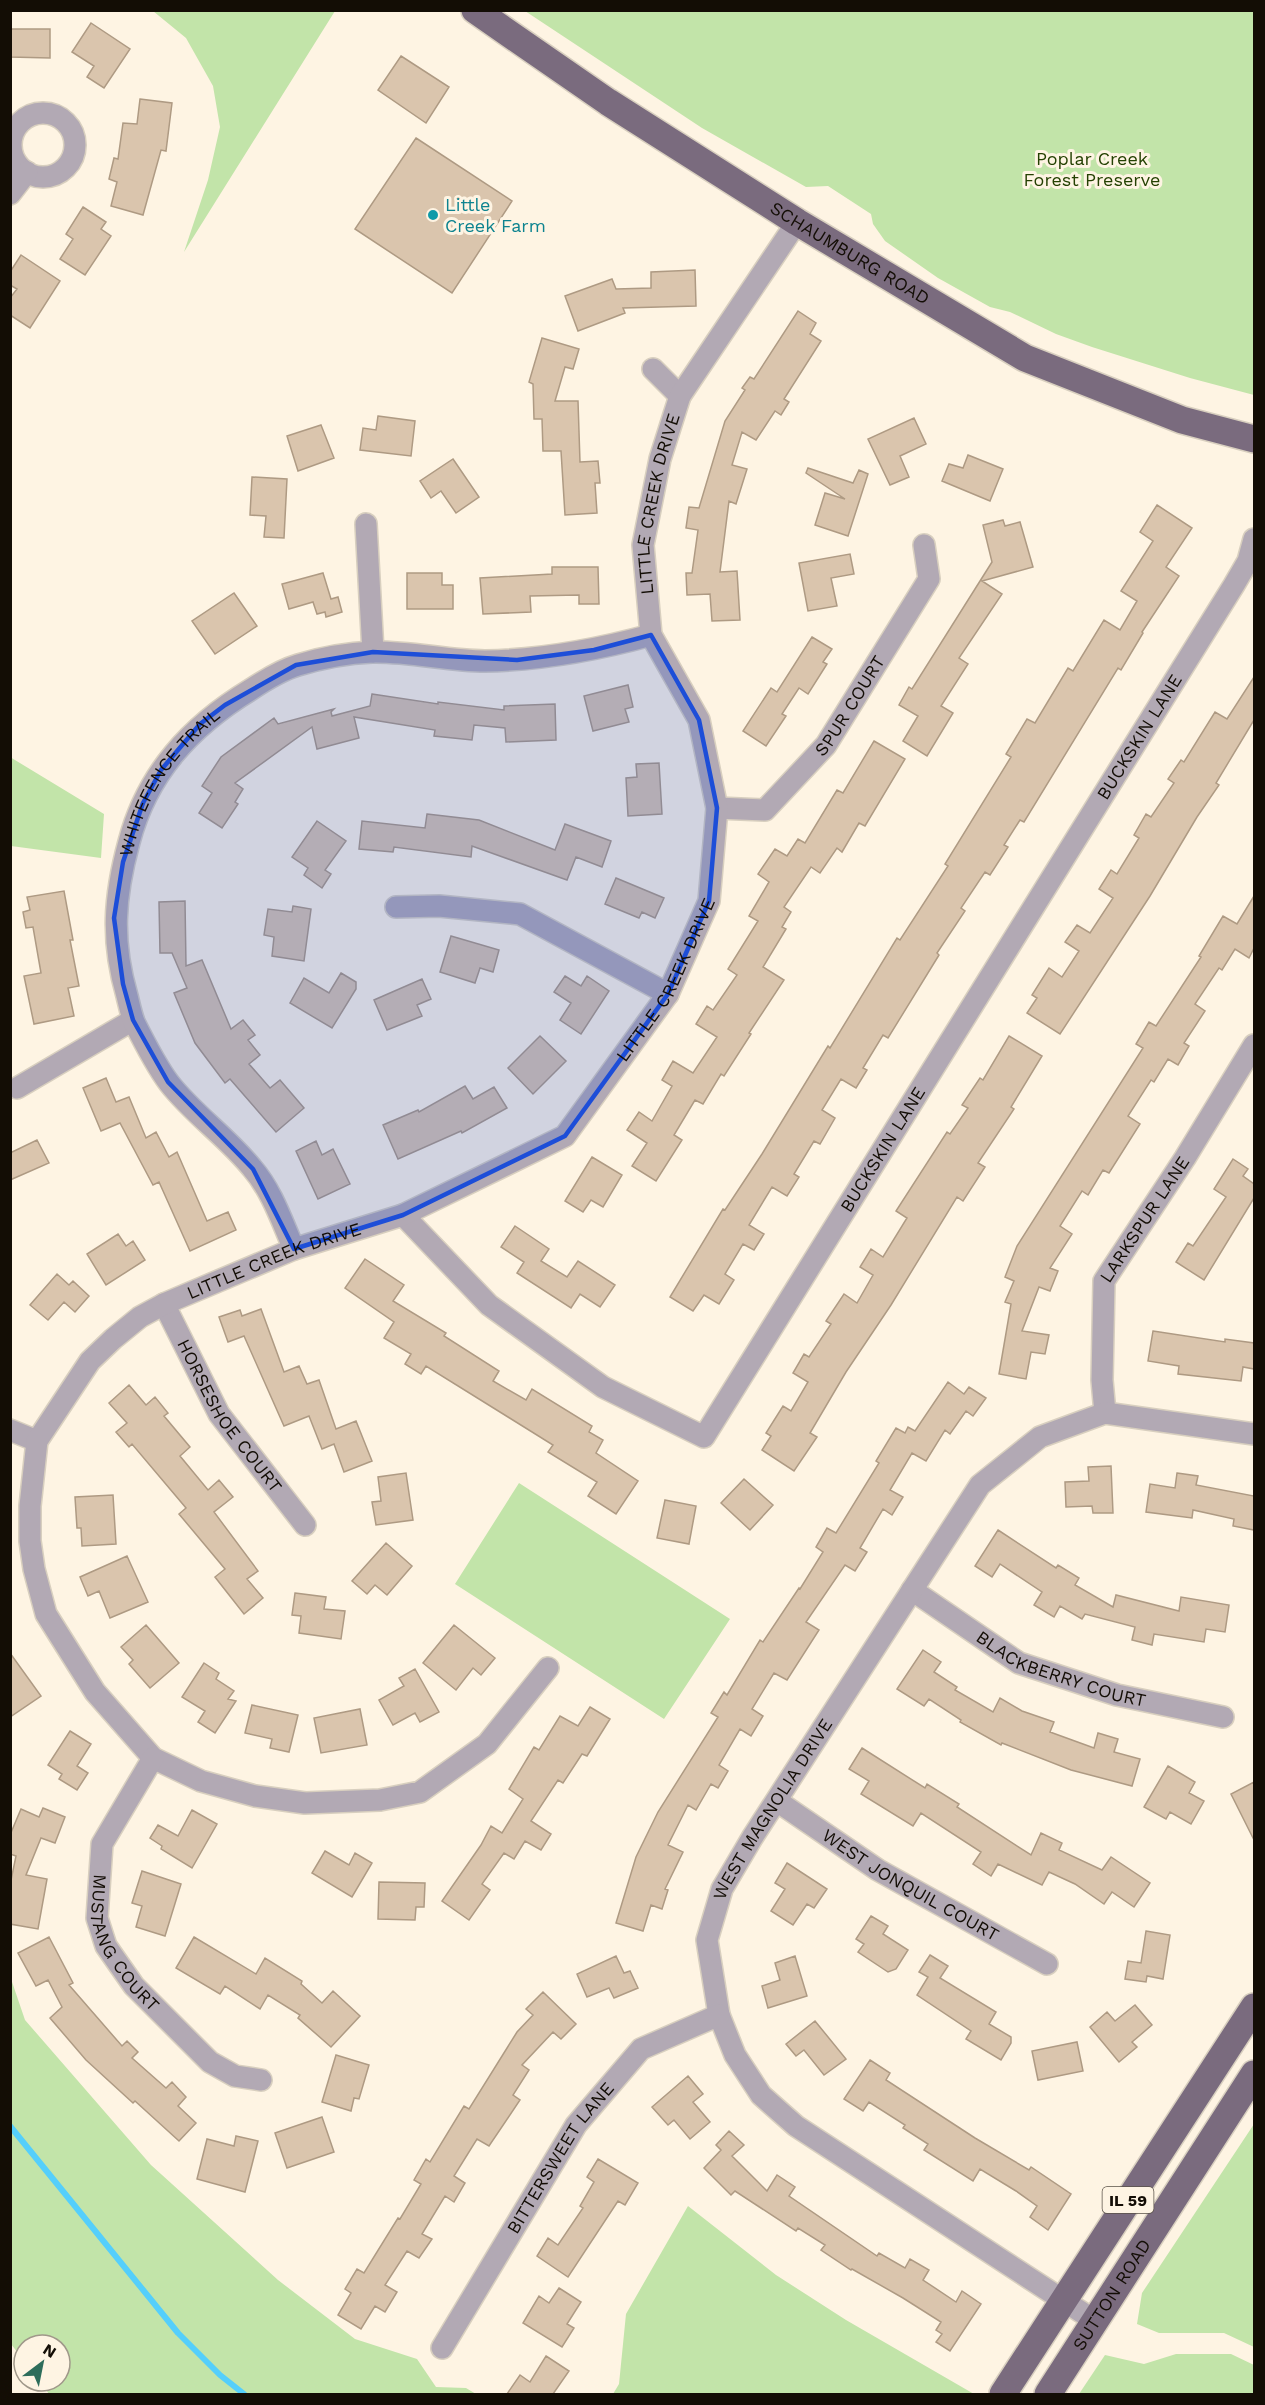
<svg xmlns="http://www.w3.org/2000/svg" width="1265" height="2405" viewBox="0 0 1265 2405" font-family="'Work Sans',sans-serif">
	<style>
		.green { fill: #c2e4a9 }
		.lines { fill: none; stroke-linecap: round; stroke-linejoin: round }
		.stream { stroke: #55cffb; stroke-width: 6 }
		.building { fill: #dac5ad; stroke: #ae9a83; stroke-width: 1.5 }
		.minor-casing { stroke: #d8cfbf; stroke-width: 24 }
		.major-casing { stroke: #d8cfbf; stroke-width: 30 }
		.minor { stroke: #b2a9b4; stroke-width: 21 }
		.major { stroke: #7a6b7e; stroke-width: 27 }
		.marked { fill: #1d4ed8; fill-opacity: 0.2; stroke: #1d4ed8; stroke-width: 4.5; stroke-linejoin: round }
		.culture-dot { fill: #0f9aa8; stroke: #fef4e3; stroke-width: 2 }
		.labels { text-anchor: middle; stroke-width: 6; stroke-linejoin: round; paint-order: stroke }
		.shield { fill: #fef4e3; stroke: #5a5248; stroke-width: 1.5 }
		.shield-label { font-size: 16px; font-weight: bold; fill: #130d05 }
		.park-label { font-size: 18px; fill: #244102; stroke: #fef4e3 }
		.culture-label { font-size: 18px; fill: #0d838f; stroke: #fef4e3; text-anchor: start }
		.street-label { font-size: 18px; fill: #130d05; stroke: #fef4e3 }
	</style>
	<rect width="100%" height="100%" fill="#fef4e3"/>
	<path class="green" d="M153,11H335L184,252L208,180L220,127L213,86L186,38Z
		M525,11H1254V395L1190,378L1092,347L1056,334L1010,312L990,307L938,278L885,241L873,224L871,214L828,186L806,187L702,128Z
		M10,757L104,814L101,858L11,846Z
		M519,1483L730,1619L664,1719L455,1584Z
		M10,1976L25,2020L151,2165L278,2280L355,2339L417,2359L436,2387L466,2388L476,2394H49L40,2381H60V2345H24V2361L11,2344Z
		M1254,2124V2347L1224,2333H1159L1137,2324L1142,2293Z
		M688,2206L776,2275L846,2320L974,2394H613L619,2384L626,2314Z
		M1176,2354H1231L1254,2365V2394H1079L1105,2355L1144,2364Z"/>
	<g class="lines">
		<path class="stream" d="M10,2126L178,2333L220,2375L244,2394"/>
	</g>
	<path class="building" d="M91,23L130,49L104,88L87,77L94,66L72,52Z
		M10,29H50V58L10,57Z
		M401,56L449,87L426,123L378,90Z
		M140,99L172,103L166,151L161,150L143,215L111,206L117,182L109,179L114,158L118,159L123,123L137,124Z
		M416,138L512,201L452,293L355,229Z
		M83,207L106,222L101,229L111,236L85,275L60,259L73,239L66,234Z
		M21,255L60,281L30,328L10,315V298L17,289L10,285V272Z
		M695,270L696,306L623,308L625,313L578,331L565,296L612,279L616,289L651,288V272Z
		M798,311L816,323L810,334L821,341L784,399L789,402L781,415L775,411L756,440L742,432L732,465L747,469L736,504L729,501L720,572L737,571L740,620L712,621L710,594L687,595L686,573H692L698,530L686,528L689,507L699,508L725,421L745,390L742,388L750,377L754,379Z
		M542,338L579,349L573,369L565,367L555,401H578L580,462L598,461L600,483H595L597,513L565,515L561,451H543L542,419H534L533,384L529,382Z
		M378,416L415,421L411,456L360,450L363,428L376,430Z
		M914,418L926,444L900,456L909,477L890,485L868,439Z
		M321,425L334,458L298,471L287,436Z
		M968,455L1003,469L990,501L942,481L949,464L963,468Z
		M453,459L479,497L456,513L441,491L431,498L420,481Z
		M808,468L853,483L859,470L868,474L848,536L815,525L825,493L845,499L806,473Z
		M252,477L287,479L284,538L264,537L266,516L250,515Z
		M1157,505L1192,528L1166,567L1179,576L1142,632L1143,633L1121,670L1118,668L1024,822L1020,820L1004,845L1008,847L990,875L985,872L961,908L965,911L937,953L939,955L888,1038L883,1035L863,1068L867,1070L856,1088L841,1079L822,1110L835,1118L820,1144L814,1141L794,1174L799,1177L787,1196L772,1187L749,1225L764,1234L754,1250L743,1244L725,1274L734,1280L719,1304L704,1295L693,1311L670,1297L723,1209L725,1210L762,1154L828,1046L830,1048L897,938L900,940L948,866L945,864L1011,757L1006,754L1027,719L1035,723L1068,668L1073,671L1104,620L1120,630L1137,601L1121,591L1153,541L1140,532Z
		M1003,520L1005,526L1020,522L1033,567L982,581L1002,594L959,658L968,664L941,706L953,713L927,756L903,741L918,716L899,705L909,687L912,689L992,562L983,525Z
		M850,554L854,574L831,578L837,606L808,611L799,563Z
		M552,567H598L599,604H579V595L530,596L531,612L483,614L480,578L552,574Z
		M323,573L331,599L338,597L342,612L326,617L325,612L317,614L313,602L289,609L282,584Z
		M407,573H442V585H453V609H407Z
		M234,593L257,626L215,654L192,621Z
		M812,637L832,649L823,662L827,664L808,694L799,688L782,714L786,716L766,746L743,731L771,688L777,692Z
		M1254,677V720L1216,783L1219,785L1197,817L1150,896L1060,1034L1027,1013L1037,998L1032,995L1049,968L1062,977L1079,951L1065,942L1077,925L1090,933L1113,898L1099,889L1111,870L1117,874L1139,838L1134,835L1146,814L1151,817L1174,783L1168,779L1181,760L1184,762L1215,712L1227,719Z
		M628,685L633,707L625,709L629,722L593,731L584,696Z
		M372,694L438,704V702L504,710V706L555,704L556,740L506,742L505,728L474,725L472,740L434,736L435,730L354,717L359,738L317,749L312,727L235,783L243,789L235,802L238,804L222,828L199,813L212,793L202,786L221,757L274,718L278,724L334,709L331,712L332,716L370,706Z
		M874,741L905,759L865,826L859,823L842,852L837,848L820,873L811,867L784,907L791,912L782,927L786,929L763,967L784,980L749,1033L751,1034L724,1076L721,1074L703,1104L695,1100L674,1135L682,1140L656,1181L632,1166L647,1143L627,1130L639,1112L652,1121L672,1086L662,1080L673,1061L693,1073L717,1037L696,1024L707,1006L713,1010L737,975L728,969L758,921L749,916L769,882L758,874L775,849L787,856L798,839L805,843L837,790L843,793Z
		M659,763L662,814L628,816L626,778L637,777L636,764Z
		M427,814L479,820L555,850L565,824L611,841L602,867L576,857L567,880L472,846L471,857L394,847L393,852L359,849L362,821L425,828Z
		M317,821L346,841L325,870L331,874L322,888L304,875L308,868L292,857Z
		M616,878L664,898L655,918L642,912L639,918L605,904Z
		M64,891L73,940H70L79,986L68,988L74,1016L34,1024L24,976L41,973L33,927L26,928L23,912L30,910L27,897Z
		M1254,896V948L1249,958L1235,949L1222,970L1219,968L1195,1004L1205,1011L1184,1043L1189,1046L1178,1065L1168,1059L1154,1082L1151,1080L1128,1116L1140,1124L1109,1173L1103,1170L1088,1195L1082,1191L1060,1226L1072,1234L1050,1268L1058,1271L1050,1291L1039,1287L1022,1331L1049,1335L1045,1354L1031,1352L1026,1379L999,1374L1011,1304L1005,1302L1014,1281L1005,1277L1017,1246L1143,1048L1136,1044L1149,1022L1156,1026L1201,957L1199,956L1223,916L1237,924Z
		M185,901L186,966L202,960L231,1029L243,1020L255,1035L248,1040L260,1055L249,1064L270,1088L280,1080L304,1108L276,1132L230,1079L225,1083L195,1043L174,993L187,988L172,953H160L159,902Z
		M293,906L311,909L304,961L272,956L274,937L264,935L268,909L292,912Z
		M451,936L499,950L493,972L480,968L475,983L440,972Z
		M341,973L356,982V989L332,1028L290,1003L304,978L329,993Z
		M565,976L581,986L587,976L609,991L581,1034L560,1020L571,1003L554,992Z
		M422,979L431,999L417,1005L422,1016L387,1030L374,1000Z
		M540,1036L566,1061L533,1094L508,1068Z
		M1009,1036L1042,1056L1011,1107L1014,1109L978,1163L985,1167L963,1201L957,1197L891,1305L846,1372L810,1433L817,1437L794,1471L762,1450L771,1436L766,1433L783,1406L791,1411L808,1382L793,1373L804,1354L809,1357L831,1324L826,1321L844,1294L857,1303L873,1275L860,1267L871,1249L883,1257L907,1218L896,1211L947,1132L950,1134L968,1108L962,1105L980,1078L983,1080Z
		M106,1078L116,1102L129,1097L146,1138L156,1132L169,1157L177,1152L207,1221L228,1212L236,1230L190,1251L159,1182L153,1185L120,1123L101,1131L83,1088Z
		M465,1086L473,1099L494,1087L507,1108L462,1133L461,1131L398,1159L383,1125L418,1110L419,1112Z
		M37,1140L49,1163L10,1180V1153Z
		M316,1141L322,1155L333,1149L350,1184L318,1199L296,1151Z
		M592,1157L622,1175L603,1207L591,1200L583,1212L565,1201Z
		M1233,1159L1248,1169L1243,1176L1254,1184V1198L1204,1280L1176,1262L1188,1243L1193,1246L1226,1197L1214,1189Z
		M515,1226L549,1249L541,1261L567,1277L578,1261L615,1285L600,1307L580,1294L571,1308L517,1273L524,1262L501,1247Z
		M118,1234L126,1246L133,1241L145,1260L106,1285L87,1254Z
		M365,1259L404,1285L393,1301L446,1333L444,1336L499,1371L493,1381L526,1400L532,1389L592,1426L589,1432L603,1440L596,1453L638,1481L616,1514L588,1496L597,1482L548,1452L553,1445L426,1366L421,1374L405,1364L411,1354L384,1338L394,1322L345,1288Z
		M57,1274L69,1285L73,1281L89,1296L75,1312L64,1302L48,1320L30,1305Z
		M261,1309L284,1372L299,1366L307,1384L319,1380L336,1429L356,1421L372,1461L344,1472L334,1444L322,1449L309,1416L284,1426L244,1336L228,1342L219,1317L240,1310L242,1316Z
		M1153,1331L1225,1342V1339L1254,1343V1369L1243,1367L1241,1381L1178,1374L1179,1366L1148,1361Z
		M948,1382L964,1394L969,1387L986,1398L973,1416L966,1411L950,1434L945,1430L926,1461L912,1453L890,1490L903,1497L892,1515L883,1509L860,1548L867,1552L855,1571L845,1565L806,1622L819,1630L787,1680L774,1673L752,1709L763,1716L751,1736L740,1729L719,1765L728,1771L718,1788L711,1784L696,1810L688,1805L668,1845L683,1852L665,1889L668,1890L662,1909L651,1905L643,1931L616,1923L636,1857L658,1812L718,1717L711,1713L724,1692L727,1695L760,1640L763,1642L799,1588L800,1589L823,1552L816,1547L827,1528L836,1533L879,1463L876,1461L896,1428L905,1433L908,1427L915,1431Z
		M129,1385L146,1405L155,1397L168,1413L164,1416L190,1447L180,1456L208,1490L219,1480L233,1497L214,1512L258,1571L247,1579L263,1598L244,1614L215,1577L225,1569L179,1514L186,1508L132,1444L129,1447L116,1432L127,1423L109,1403Z
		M1111,1466L1113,1513H1093L1092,1506L1066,1507L1065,1482L1089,1481L1088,1467Z
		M406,1473L413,1520L376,1525L372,1502L381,1501L378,1477Z
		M1177,1473L1198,1476L1196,1485L1254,1496V1530L1233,1526L1234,1519L1193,1510L1192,1518L1146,1512L1150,1484L1175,1488Z
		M744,1479L773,1505L750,1530L721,1503Z
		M113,1495L116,1544L82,1546L81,1528H77L75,1497Z
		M665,1500L696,1506L689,1544L657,1538Z
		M998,1530L1056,1568L1058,1565L1079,1578L1075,1585L1113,1607L1116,1595L1179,1611L1181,1597L1229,1605L1225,1632L1206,1629L1204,1642L1154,1634L1152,1645L1132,1640L1135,1627L1085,1614L1082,1619L1060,1606L1054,1617L1034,1605L1042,1592L1000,1564L992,1577L975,1566Z
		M386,1543L412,1566L387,1595L375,1585L367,1594L352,1581Z
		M127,1556L148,1602L110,1618L99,1591L88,1596L80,1577Z
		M295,1593L326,1597L324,1609L345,1611L341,1639L299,1633L301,1616L292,1615Z
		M146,1625L179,1663L150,1688L129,1664L133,1660L121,1647Z
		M454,1625L495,1658L481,1675L473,1668L456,1690L423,1663Z
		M923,1650L941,1662L934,1672L957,1687L955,1690L993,1712L1000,1698L1022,1711L1054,1722L1050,1732L1094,1748L1098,1733L1118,1739L1114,1752L1140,1759L1132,1786L1071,1770L1002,1743L1001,1745L960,1722L961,1720L929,1699L924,1706L897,1689Z
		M10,1653L41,1696L10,1717Z
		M204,1663L219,1673L216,1679L234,1691L228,1699L236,1701L215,1733L198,1722L205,1711L182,1697Z
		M415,1669L439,1712L420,1722L415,1713L393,1725L379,1700L404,1686L399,1678Z
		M252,1705L298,1715L289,1752L270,1748L272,1739L245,1733Z
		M590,1707L610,1719L587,1756L582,1754L563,1783L558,1780L531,1821L551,1834L541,1850L525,1841L514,1859L504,1853L482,1884L490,1890L469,1920L442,1901L481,1845L491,1826L502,1833L523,1799L509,1789L534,1747L539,1750L560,1716L578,1726Z
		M360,1709L367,1745L321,1753L314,1718Z
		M70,1731L91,1744L77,1766L88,1773L77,1790L59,1779L62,1774L48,1765Z
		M862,1748L925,1788L927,1784L959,1804L957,1807L1031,1855L1041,1833L1062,1843L1059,1850L1102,1870L1111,1857L1150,1883L1134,1907L1112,1892L1104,1904L1075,1884L1049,1872L1042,1885L998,1864L991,1876L973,1864L981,1852L921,1813L913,1826L861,1794L869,1781L849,1769Z
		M1168,1766L1195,1782L1189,1793L1204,1801L1191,1824L1170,1812L1166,1819L1144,1807Z
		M1254,1782V1840L1231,1794Z
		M43,1808L65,1817L55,1843L41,1838L26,1875L47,1879L38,1929L10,1924V1885L16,1856L10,1854V1835L21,1809L39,1817Z
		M192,1810L217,1824L192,1868L161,1849L162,1846L150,1838L158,1825L178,1836Z
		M325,1851L349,1865L355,1853L372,1863L352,1897L312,1873Z
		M787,1863L827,1889L814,1908L807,1904L793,1925L771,1911L785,1889L775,1883Z
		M142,1871L181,1884L165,1936L136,1927L142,1906L132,1903Z
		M379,1882L425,1883L424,1907H416L415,1920L378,1919Z
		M871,1916L888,1926L883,1934L908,1950L896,1969L888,1972L858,1952L864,1944L856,1939Z
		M1146,1931L1170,1935L1163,1979L1147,1976L1146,1982L1125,1979L1128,1961L1141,1963Z
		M49,1937L73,1983L69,1985L122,2046L127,2041L138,2052L132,2058L166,2088L172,2082L186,2097L178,2106L196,2123L179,2141L135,2101L133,2103L86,2060L50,2018L62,2007L48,1980L36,1986L18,1953Z
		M194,1937L256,1974L265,1958L302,1981L301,1984L322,2003L333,1991L360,2016L331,2047L298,2018L300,2015L268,1995L260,2009L225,1986L220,1994L176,1968Z
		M930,1955L948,1966L940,1978L996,2012L989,2024L1011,2037V2043L1001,2060L966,2039L971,2031L917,1995L928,1977L919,1972Z
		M616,1956L624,1973L630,1971L638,1988L614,1998L609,1988L587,1997L577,1974Z
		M795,1956L807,1996L768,2008L762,1986L780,1980L775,1963Z
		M543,1992L576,2024L561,2039L553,2032L522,2065L529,2070L513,2095L520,2100L489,2146L477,2139L454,2176L465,2183L454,2202L445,2196L422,2234L432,2239L419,2258L407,2251L385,2285L397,2292L385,2312L375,2306L361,2329L338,2315L351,2293L345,2289L357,2269L364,2273L398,2218L400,2219L421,2184L414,2180L426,2159L430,2162L464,2106L469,2109L517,2032L533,2015L526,2009Z
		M1135,2005L1152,2025L1132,2042L1137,2047L1119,2062L1090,2027L1107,2012L1115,2021Z
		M815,2021L846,2059L824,2075L804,2050L796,2056L786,2044Z
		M1077,2042L1083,2071L1038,2080L1032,2051Z
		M336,2055L369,2065L359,2099L354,2098L351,2111L322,2102Z
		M870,2060L890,2073L886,2080L975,2138L1029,2170L1031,2167L1071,2194L1048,2230L1030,2217L1037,2206L1016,2191L980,2169L973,2181L924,2150L928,2144L903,2128L905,2125L869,2102L863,2111L844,2099Z
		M688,2076L703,2094L693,2102L710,2122L690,2139L674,2120L668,2125L652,2107Z
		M322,2117L334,2152L287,2168L275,2133Z
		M729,2131L744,2145L732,2156L767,2191L777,2175L795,2187L789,2196L877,2256L879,2253L905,2268L910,2259L929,2270L923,2280L956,2302L962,2291L981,2304L950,2351L936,2342L942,2334L936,2330L941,2322L903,2298L852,2269L851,2270L821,2250L825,2245L798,2228L796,2231L735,2191L731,2195L704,2168L721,2150L716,2145Z
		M236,2136L258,2141L245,2192L197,2179L207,2139L234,2146Z
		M598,2159L638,2183L625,2205L618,2201L568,2277L537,2256L548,2238L558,2245L583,2208L580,2206L594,2182L587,2177Z
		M559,2288L581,2302L567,2324L574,2328L562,2347L523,2323L539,2296L549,2303Z
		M546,2356L569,2371L553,2394H507L520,2375L530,2382Z"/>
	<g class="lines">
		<g class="minor-casing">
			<g id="minor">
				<circle cx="43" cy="145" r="32"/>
				<path d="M10,194L27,172"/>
				<path d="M653,369L680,396"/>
				<path d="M366,524L373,652"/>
				<path id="s1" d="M717,808L765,810L826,745L929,579L924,545"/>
				<path d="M396,907L439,906L520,914L668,994"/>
				<path d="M17,1088L133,1020"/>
				<path id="s2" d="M403,1215L489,1305L603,1387L704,1437L1234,585L1248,561L1254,539"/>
				<path id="s3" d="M294,1249C282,1222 272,1191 252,1168C227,1137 193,1114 169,1083C157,1067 143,1040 134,1022C131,1014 129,1004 127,996C111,941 114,897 129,842C147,773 191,726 250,690C265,680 281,670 298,665C321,658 348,653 372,652C410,651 448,661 485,661C542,660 596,650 651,635"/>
				<path id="s4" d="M164,1304L219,1414L305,1525"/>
				<path id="s5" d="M1105,1413L1102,1380L1104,1281L1185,1158L1254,1045"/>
				<path d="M10,1430L37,1441"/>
				<path id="s6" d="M912,1590L1019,1663L1117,1695L1223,1717"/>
				<path id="s7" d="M548,1668L487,1744L420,1792L380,1800L305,1803L255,1796L201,1781L153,1758L95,1692L46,1614L34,1569L30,1541V1506L37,1441L90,1361L113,1339L140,1317L164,1304L294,1249L403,1215L565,1136L668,994L709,901L717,808L699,720L651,635L643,545L660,459L680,396L797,222"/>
				<path id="s8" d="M153,1758L102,1844L97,1918L106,1946L134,1986L210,2062L235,2076L261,2080"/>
				<path id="s9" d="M777,1801L878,1870L1047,1964"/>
				<path id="s10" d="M1095,2321L796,2126L761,2095L735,2055L719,2015L707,1940L722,1889L752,1838L980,1485L1040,1437L1105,1413L1254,1434"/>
				<path id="s11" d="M442,2348L576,2125L641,2049L719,2015"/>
			</g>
		</g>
		<g class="major-casing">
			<g id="major">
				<path id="s12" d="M475,10L608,102L797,222L1025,358L1182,420L1254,439"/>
				<path d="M1003,2394L1254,2007"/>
				<path id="s13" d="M1048,2394L1254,2074"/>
			</g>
		</g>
		<use href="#minor" class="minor"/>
		<use href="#major" class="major"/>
	</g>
	<path class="marked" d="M651,635L699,720L717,808L709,901L668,994L565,1136L403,1215L294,1249L253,1169L168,1082L133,1020L123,984L114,918L123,862L143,803L161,770L200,724L225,705L296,665L373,652L517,660L594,650Z"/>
	<circle class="culture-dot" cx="433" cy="215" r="6"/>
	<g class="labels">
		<rect class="shield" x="1102.5" y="2187" width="51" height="26" rx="4.5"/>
		<g class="shield-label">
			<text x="1128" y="2206">IL 59</text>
		</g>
		<g class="park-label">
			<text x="1092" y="165">Poplar Creek<tspan x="1092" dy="21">Forest Preserve</tspan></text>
		</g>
		<g class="culture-label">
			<text x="445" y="211">Little<tspan x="445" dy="21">Creek Farm</tspan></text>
		</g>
		<g class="street-label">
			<text dy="6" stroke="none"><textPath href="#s12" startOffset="447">SCHAUMBURG ROAD</textPath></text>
			<text dy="6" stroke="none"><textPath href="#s7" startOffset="2127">LITTLE CREEK DRIVE</textPath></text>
			<text dy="6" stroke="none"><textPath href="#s1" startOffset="183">SPUR COURT</textPath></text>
			<text dy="6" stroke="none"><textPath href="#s2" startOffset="1202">BUCKSKIN LANE</textPath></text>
			<text dy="6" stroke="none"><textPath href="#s3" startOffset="537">WHITEFENCE TRAIL</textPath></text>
			<text dy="6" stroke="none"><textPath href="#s7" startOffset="1623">LITTLE CREEK DRIVE</textPath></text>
			<text dy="6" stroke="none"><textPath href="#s2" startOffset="716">BUCKSKIN LANE</textPath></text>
			<text dy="6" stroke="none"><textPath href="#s5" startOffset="206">LARKSPUR LANE</textPath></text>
			<text dy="6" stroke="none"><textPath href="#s7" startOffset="1119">LITTLE CREEK DRIVE</textPath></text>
			<text dy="6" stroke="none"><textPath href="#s4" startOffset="130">HORSESHOE COURT</textPath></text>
			<text dy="6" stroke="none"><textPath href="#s6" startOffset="171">BLACKBERRY COURT</textPath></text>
			<text dy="6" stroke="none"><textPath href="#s10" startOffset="718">WEST MAGNOLIA DRIVE</textPath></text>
			<text dy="6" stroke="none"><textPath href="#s9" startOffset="158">WEST JONQUIL COURT</textPath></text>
			<text dy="6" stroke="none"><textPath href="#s8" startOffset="207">MUSTANG COURT</textPath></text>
			<text dy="6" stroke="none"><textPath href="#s11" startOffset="224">BITTERSWEET LANE</textPath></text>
			<text dy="6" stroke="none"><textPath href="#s13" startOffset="118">SUTTON ROAD</textPath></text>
		</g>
	</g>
	<rect width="1265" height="2405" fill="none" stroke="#130d05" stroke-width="24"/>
	<g transform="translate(42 2363) rotate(32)"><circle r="28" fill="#fef4e3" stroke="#a0988a" stroke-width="1.5"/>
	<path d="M0-4.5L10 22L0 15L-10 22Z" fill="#2e6d5b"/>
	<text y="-9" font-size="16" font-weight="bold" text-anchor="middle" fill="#130d05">N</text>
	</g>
</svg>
